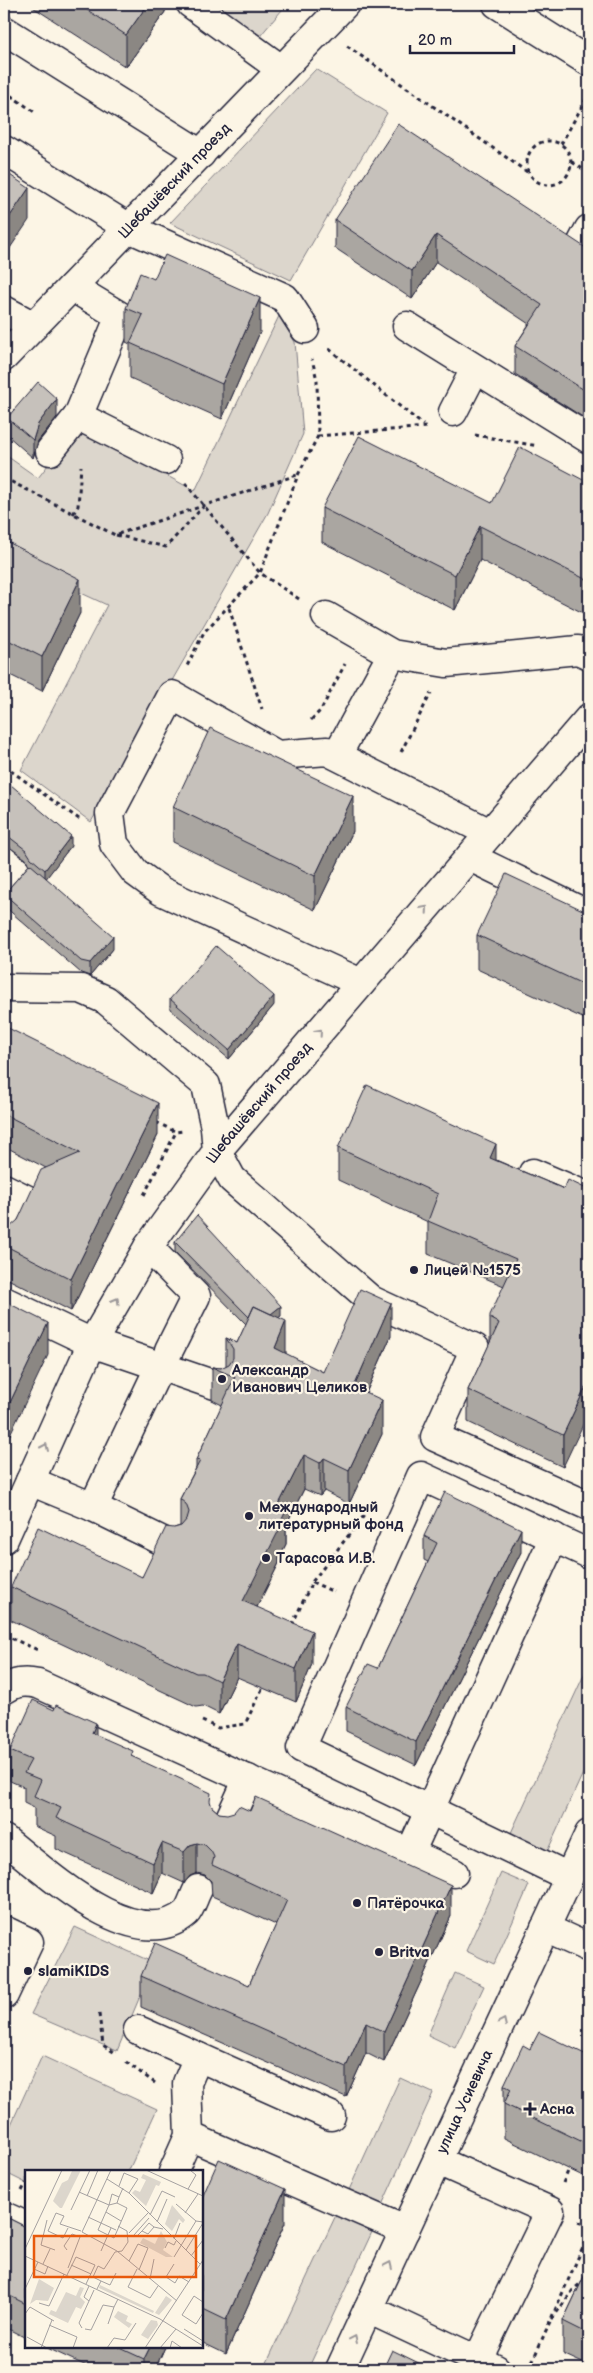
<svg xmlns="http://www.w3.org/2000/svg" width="593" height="2373" viewBox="0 0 593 2373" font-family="'Balsamiq Sans',sans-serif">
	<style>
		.green { fill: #dcd6cc; stroke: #7f7c84 }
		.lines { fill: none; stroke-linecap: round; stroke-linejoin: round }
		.minor-casing { stroke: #22223b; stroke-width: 31 }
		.path { stroke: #22223b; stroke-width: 3; stroke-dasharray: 4 4; stroke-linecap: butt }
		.minor { stroke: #fcf5e5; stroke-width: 28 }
		.wall { fill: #aaa6a1; stroke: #22223b }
		.shaded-wall { fill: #8b8783; stroke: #22223b }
		.building { fill: #c6c1bb; stroke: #22223b }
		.oneway { stroke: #9a9698 }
		.poi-dot { fill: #22223b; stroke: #fcf5e5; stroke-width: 2 }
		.labels { text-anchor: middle; stroke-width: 4.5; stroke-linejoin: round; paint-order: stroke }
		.street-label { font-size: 15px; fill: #22223b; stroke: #fcf5e5 }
		.poi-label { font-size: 15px; font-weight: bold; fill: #22223b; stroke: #fcf5e5; text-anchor: start }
		.inset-road { fill: none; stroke: #a5a1a1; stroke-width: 1 }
		.view { fill: #e8590c; fill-opacity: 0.15; stroke: #e8590c; stroke-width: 2.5 }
		.inset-edge { fill: none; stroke: #22223b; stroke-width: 2.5 }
	</style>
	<rect width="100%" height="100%" fill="#fcf5e5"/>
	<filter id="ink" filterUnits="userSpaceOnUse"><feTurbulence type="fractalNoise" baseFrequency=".02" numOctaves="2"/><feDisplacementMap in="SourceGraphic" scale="10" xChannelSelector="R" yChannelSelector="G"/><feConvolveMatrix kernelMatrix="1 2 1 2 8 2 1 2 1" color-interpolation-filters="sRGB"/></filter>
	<g filter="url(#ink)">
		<path class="green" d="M199,4H287L255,42Z
			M316,69L387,113L291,280L170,223Z
			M279,316L295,342L303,434L268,513L91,822L21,770L107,605L4,557V454L38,478L77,427L195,491Z
			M589,1664V1760L547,1852L510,1835Z
			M501,1873L529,1885L494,1964L466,1951Z
			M75,1927L154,1963L117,2051L31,2014Z
			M455,1973L484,1986L455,2048L428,2035Z
			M42,2056L157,2109L128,2172H26V2183L4,2172V2140Z
			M400,2078L433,2093L382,2205L349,2190Z
			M336,2215L372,2232L308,2369H264Z"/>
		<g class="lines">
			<g class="minor-casing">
				<g id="minor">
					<path d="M191,4L281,69"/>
					<path d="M497,4L589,62"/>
					<path d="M4,30L201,154"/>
					<path d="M4,150L129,228L285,298L305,329"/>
					<path d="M589,229L579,248L589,254"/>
					<path d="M72,287L120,316L78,416L166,460"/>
					<path d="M4,310L34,326"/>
					<path d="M407,326L589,439"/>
					<path id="s1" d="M4,357L345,4"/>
					<path d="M453,412L475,369"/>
					<path d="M50,451L78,416"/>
					<path d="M326,616L392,654L446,663L578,650L589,655"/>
					<path d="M337,755L392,654"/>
					<path d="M470,857L589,915"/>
					<path d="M4,861L16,871L4,882"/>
					<path d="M361,983L161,891L135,872L114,844L110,813L172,695L277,755L327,751L490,833"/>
					<path d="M4,988L81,989L106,1000L206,1085L215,1128L217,1151L232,1179L371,1300L475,1348L435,1437L589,1506"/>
					<path d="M533,1173L589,1197"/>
					<path d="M4,1188L26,1199L4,1245"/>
					<path d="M148,1247L196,1296L169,1350"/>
					<path d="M4,1301L92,1343L218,1386"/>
					<path d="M30,1481L93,1507L173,1546"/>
					<path d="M93,1507L160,1366"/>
					<path id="s2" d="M4,1539L92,1343L148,1247L217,1151L589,718"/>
					<path d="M4,1690C15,1682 24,1681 38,1684L454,1873"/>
					<path d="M225,1829L248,1779"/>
					<path d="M4,1839C43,1869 135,1958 186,1913C191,1908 194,1896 198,1889"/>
					<path d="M410,1853L554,1537"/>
					<path d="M569,1877L301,1748L421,1476L589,1554"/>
					<path d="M545,1928L589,1948"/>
					<path d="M4,1930L29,1942L4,1995"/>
					<path d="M138,2030L331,2116"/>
					<path d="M189,2136L405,2230"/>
					<path d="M438,2161L550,2211L477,2361"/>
					<path d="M173,2172L189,2136L187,2083L198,2057"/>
					<path d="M4,2216L26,2226"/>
					<path d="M368,2309L496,2369"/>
					<path id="s3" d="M340,2369L589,1834"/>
				</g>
			</g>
			<path class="path" d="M347,46L530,174
				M4,91L36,113
				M527 163a22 22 0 1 1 44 0a22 22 0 1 1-44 0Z
				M561,144L589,94
				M572,162L589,173
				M329,349L423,425
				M475,435L538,446
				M318,436L427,427
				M4,478L115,535L297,475
				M185,483L260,573L204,632L186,668
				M73,514L78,506L81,466
				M116,535L166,547L203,507
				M299,599L260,573L298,475L318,436L317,380L312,359
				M229,608L262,709
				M311,720L321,710L345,664
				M401,752L431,693
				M4,766L79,819
				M156,1122L176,1132
				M144,1195L176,1132L184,1131
				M312,1582L334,1592
				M292,1625L312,1582L370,1508
				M4,1635L38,1650
				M202,1721L218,1728L245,1724L264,1685
				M99,2014L103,2045L115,2053
				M126,2062L155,2083
				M563,2183L569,2169
				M22,2191L26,2183
				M578,2222L589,2226
				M552,2319L573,2290L589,2276
				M4,2365L14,2369
				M529,2369L589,2233"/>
			<use href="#minor" class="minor"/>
		</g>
		<path class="wall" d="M28,4H165V12L126,67Z
			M335,220L589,250V421L515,374V346L529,324L436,262L412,299L335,248Z
			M126,308L260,332L222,419L130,378V344L126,342Z
			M57,417L38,441L33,458L7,435V418Z
			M589,483V616L480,560L455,610L322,542V508L492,503Z
			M4,540L80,613L42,691L4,672Z
			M4,779L71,846L46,878L113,949L90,976L81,973L4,906V894L29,865L26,859L4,843Z
			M173,807L353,831L315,910L173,842Z
			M589,913V1021L477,969V935Z
			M170,999L274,1005L229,1059L170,1009Z
			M4,1026L158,1135L71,1311L4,1277V1240L18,1220L46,1168L4,1146Z
			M338,1148L496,1160L564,1189L563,1467L468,1422V1390L490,1343V1318L504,1286L428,1254V1222L338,1180Z
			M175,1242L281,1316L278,1317L286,1354L323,1372L391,1336L366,1393L382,1434L349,1504L324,1491L320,1496L304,1489L286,1525V1544L279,1558V1563L257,1607L312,1664L296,1702L237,1677L219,1714L203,1706L196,1707L11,1620V1587L142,1577L174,1528L180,1526V1499L196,1468V1460L222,1405L212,1400V1367L221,1368L226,1366V1338L237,1343L246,1324L175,1252Z
			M424,1536L521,1552L416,1765L346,1731V1707L378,1668L428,1562L424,1560Z
			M54,1710L211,1804L212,1807L219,1813L451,1916L384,2062L366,2053L346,2097L141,2007V1976L249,1985L276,1925L212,1896L211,1881L205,1875L197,1873L190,1876L184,1883L162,1873L153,1893L56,1849V1836L34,1826V1808L24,1803V1787L10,1781V1751Z
			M530,2049L589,2056V2179L504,2138V2085Z
			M201,2200L285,2223L226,2354L201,2342Z
			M4,2216L26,2227V2338L4,2327Z
			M589,2266V2366L563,2354V2321Z
			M45,2347H165L155,2369H93Z"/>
		<path class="shaded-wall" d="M148,4H165V12L126,67V35Z
			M29,188V220L4,257V225Z
			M436,235V262L412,299V271Z
			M260,298V332L222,419V384Z
			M57,399V417L38,441L33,458V440L38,424Z
			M480,526V560L455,610V575Z
			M80,579V613L42,691V657Z
			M353,796V831L315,910V876Z
			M71,836V846L45,880V870Z
			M113,936V949L90,976V963Z
			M274,996V1005L229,1059V1050Z
			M158,1103V1135L71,1311V1279Z
			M496,1144V1176L490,1158Z
			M391,1303V1336L354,1420V1387Z
			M281,1306V1316L256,1334V1325Z
			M286,1321V1354L275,1348Z
			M48,1323V1355L4,1447V1415Z
			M589,1380V1412L563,1467V1435Z
			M382,1400V1434L349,1504V1470Z
			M304,1455V1489L286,1525V1544L279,1558V1563L243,1635V1601L278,1506Z
			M324,1458V1491L320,1496V1463Z
			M521,1529V1552L416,1765V1742Z
			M312,1631V1664L296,1702V1669Z
			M237,1644V1677L219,1714V1681Z
			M96,1723V1754L92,1733Z
			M162,1843V1873L153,1893V1863Z
			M197,1843V1873L190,1876L184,1883V1852L190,1845Z
			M451,1885V1916L384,2062V2032Z
			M366,2023V2053L346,2097V2067Z
			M285,2189V2223L226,2354V2320Z
			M150,2347H165L155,2369H144V2359Z"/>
		<path class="building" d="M78,4H148L126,35Z
			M398,124L589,250V393L515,346L542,305L436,235L412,271L335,220Z
			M4,171L29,188L4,225Z
			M165,255L260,298L222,384L130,343L143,315L126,308L140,273L154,279Z
			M38,382L57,399L38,424L33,440L7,418Z
			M359,436L492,503L520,447L589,483V581L480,526L455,575L322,508Z
			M4,540L80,579L42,657L4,638Z
			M210,728L353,796L315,876L173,807Z
			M4,779L71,836L45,870L31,858L26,850L4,833Z
			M30,864L113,936L90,963L81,961L4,894Z
			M506,874L589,913V987L477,935Z
			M216,946L274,996L229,1050L170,999Z
			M4,1026L158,1103L71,1279L4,1245V1240L10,1227L18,1220L41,1170L80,1153L4,1114Z
			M367,1085L496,1144L490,1158L564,1189L568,1180L589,1190V1380L563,1435L468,1390L499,1323L490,1318V1315L516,1259L428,1221L438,1194L338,1148Z
			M197,1215L281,1306L271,1314L254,1306L249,1317L175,1242Z
			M360,1289L391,1303L354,1387L382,1400L349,1470L324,1458L320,1463L304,1455L278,1506L286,1511L277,1529L279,1530L243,1601L312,1631L296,1669L237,1644L219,1681L203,1673H196L11,1587L38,1527L142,1577L166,1527L174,1528L181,1526L187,1519L189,1512L186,1504L180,1499L200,1461L196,1460L235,1377L212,1367L221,1368L229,1364L233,1358V1349L226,1338L237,1343L254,1306L286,1321L275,1348L323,1372Z
			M4,1301L48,1323L4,1415Z
			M445,1492L521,1529L416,1742L346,1707L368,1664L378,1668L437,1543L424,1536Z
			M33,1700L54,1710L56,1705L96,1723L92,1733L133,1751L131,1756L211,1793L210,1801L212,1807L219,1813L227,1814L234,1812L239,1806L250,1811L256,1797L451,1885L384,2032L366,2023L346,2067L141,1976L155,1943L249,1985L287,1900L212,1865L214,1857L211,1851L205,1845L197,1843L190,1845L184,1852L162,1843L153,1863L56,1818L61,1808L34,1796L41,1780L24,1773L31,1760L10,1751Z
			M539,2032L589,2056V2145L504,2104L511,2089L504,2085L523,2045L530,2049Z
			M219,2159L285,2189L226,2320L201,2308V2200Z
			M4,2216L26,2227V2304L4,2293Z
			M589,2266V2334L563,2321Z
			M118,2347H150L144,2359Z
			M392,2350L431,2369H372L375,2363L384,2367Z"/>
		<defs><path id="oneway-chevron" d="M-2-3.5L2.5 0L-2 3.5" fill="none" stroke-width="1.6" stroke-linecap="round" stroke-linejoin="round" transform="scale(1.25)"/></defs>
		<g class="oneway">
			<use href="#oneway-chevron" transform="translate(425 909) rotate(-49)"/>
			<use href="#oneway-chevron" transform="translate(319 1032) rotate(-49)"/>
			<use href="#oneway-chevron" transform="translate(116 1301) rotate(-60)"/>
			<use href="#oneway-chevron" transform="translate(45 1447) rotate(-66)"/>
			<use href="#oneway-chevron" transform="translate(503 2022) rotate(-65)"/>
			<use href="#oneway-chevron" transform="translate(389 2265) rotate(-65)"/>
			<use href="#oneway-chevron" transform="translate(354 2339) rotate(-65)"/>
		</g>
	</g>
	<g class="poi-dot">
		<circle cx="414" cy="1270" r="5"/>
		<circle cx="222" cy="1379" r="5"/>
		<circle cx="249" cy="1516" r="5"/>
		<circle cx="266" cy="1558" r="5"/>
		<circle cx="357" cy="1903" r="5"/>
		<circle cx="379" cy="1952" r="5"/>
		<circle cx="28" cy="1971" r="5"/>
		<path d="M527.5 2101.5h5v5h5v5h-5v5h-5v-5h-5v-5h5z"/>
	</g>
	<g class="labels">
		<g class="street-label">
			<text dy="5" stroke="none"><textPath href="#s1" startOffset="245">Шебашёвский проезд</textPath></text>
			<text dy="5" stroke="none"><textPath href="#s2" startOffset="508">Шебашёвский проезд</textPath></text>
			<text dy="5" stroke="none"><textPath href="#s3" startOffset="295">улица Усиевича</textPath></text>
		</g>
		<g class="poi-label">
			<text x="424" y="1275">Лицей №1575</text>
			<text x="232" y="1375">Александр<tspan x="232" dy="17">Иванович Целиков</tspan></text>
			<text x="259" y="1512">Международный<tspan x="259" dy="17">литературный фонд</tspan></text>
			<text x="276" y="1563">Тарасова И.В.</text>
			<text x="367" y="1908">Пятёрочка</text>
			<text x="389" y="1957">Britva</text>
			<text x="38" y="1976">slamiKIDS</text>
			<text x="540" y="2114">Асна</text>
		</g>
	</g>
	<g transform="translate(25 2170)">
		<rect width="178" height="178" fill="#fcf5e5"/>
		<path d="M56,0L37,38H35L28,31L37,13L43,10L47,1ZM118,4L136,12L134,16L131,15L121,36L107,23L110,20L115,22L121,10L116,8ZM147,35L160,50L158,53L154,49L147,61L140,54ZM136,61L142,72L138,80L148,87H141L115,73L118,68L130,74ZM14,109L29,118L23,131L11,130L5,134ZM75,115L129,141L128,143L74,118ZM55,117L59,118L55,127L60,132L56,139L51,137L43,153L24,144L26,140L31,142L41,122L51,126ZM141,126L147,130L134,145L130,143ZM93,141L103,146L101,151L107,154L104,158L89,147ZM126,150L132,151L133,155L123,169L116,165Z" fill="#dcd6cc"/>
		<path class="inset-road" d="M86,0L57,62L92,81L152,131M121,0L178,26M82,9L104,23L175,94M94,16L99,3L113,9L104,23M163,19L171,5L165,0M54,22L84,35L87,24L94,27L98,18M62,26L73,0M92,33L102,38L89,68L73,60L84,35L92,33L94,27M151,34L171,51L178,52M46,40L65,0M81,42L96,51M160,43L173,24M125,45L137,21L150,27M63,47L91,60M22,50L16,75L30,80M132,52L142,29M129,57L124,53L117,61L123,64L129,57L138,59M43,58L38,68L23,61L31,43L39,46L35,54L56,61M117,61L111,67L109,65L124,48M104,63L123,43M149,69L155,53M140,78L143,72L149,75L151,71M0,79L37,0M42,80L39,76L47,64L55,67L43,98M161,80L178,53M76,81L86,58M0,86L135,149L178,176M166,86L178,70M149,87L171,51M104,91L113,74L123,78L114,100M18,94L25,79M149,94L141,107L150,113L154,106L164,112M46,95L66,104M9,99L20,104L23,96M112,99L103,117L125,128L133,116M42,105L51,87L70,95L61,114M125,109L129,89M76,111L68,107L73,96L79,99L90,82L97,81L103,72L102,61L93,56M0,119L13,92M72,119L76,111L85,115L91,103M64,131L59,127L64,116M178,132L169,126L157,145L171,154L178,143M14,133L24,136L39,104M0,144L5,137L29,151M83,154L89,137M24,155L52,167L48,178M57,158L54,153L69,120M60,159L66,160L78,135L89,137L93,129M159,159L178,171M2,167L22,178M16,178L27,150M82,178L89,168L100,170L111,153M120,178L178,90M135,178L151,159M145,178L147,171L157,178"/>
		<path class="view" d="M9,66H171V107H9Z"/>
		<rect width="178" height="178" class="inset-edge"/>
	</g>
	<rect width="593" height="2373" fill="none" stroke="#fcf5e5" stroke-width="20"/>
	<rect x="10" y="10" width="573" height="2353" fill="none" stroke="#22223b" stroke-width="2" filter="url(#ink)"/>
	<path d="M410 45v8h104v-8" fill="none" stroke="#22223b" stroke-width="2.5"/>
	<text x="418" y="45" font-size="15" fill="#22223b" stroke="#fcf5e5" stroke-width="4" paint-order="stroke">20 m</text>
</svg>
